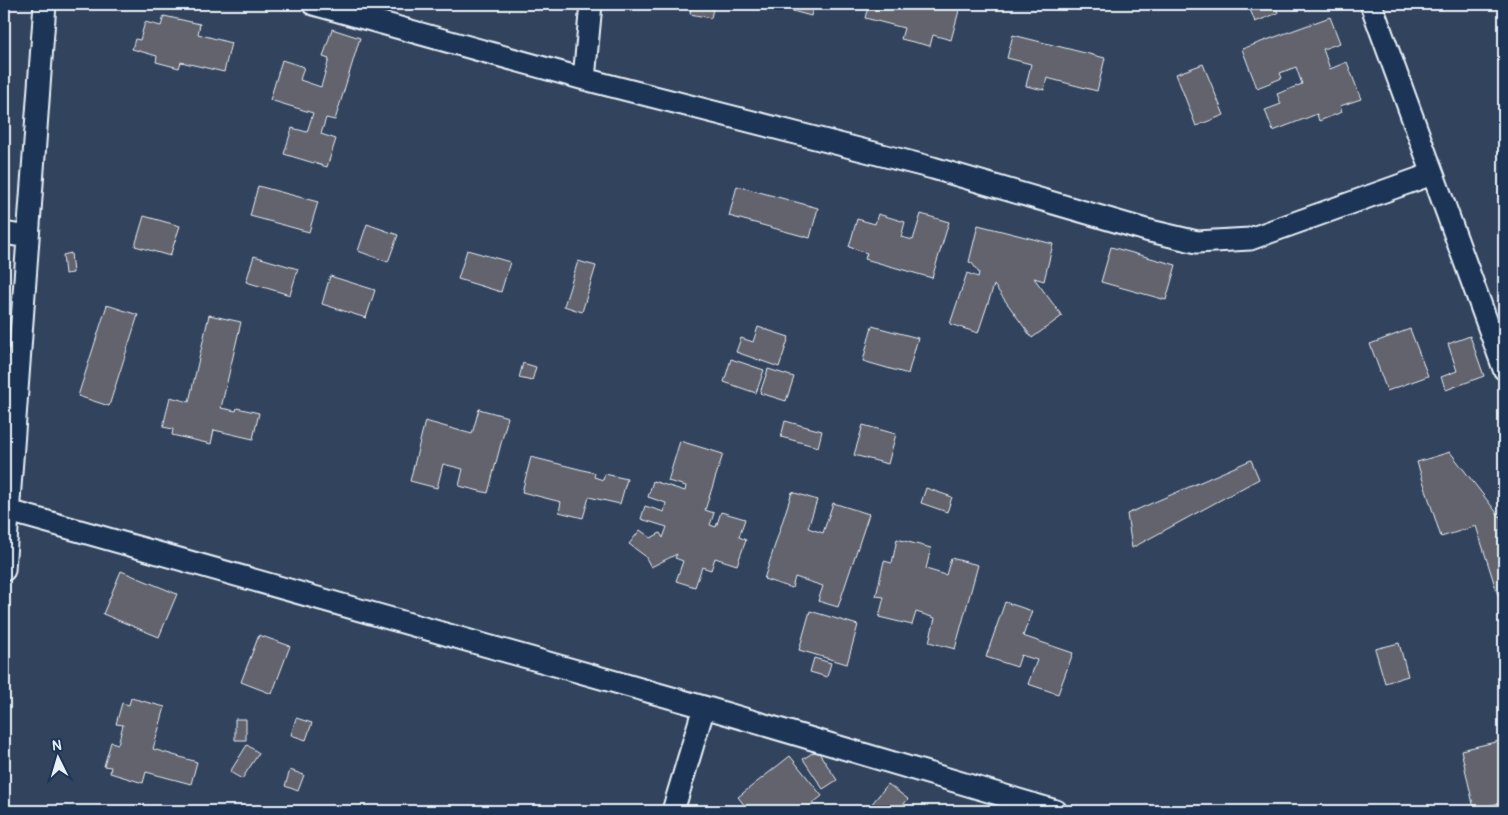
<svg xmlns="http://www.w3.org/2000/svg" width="1508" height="815" viewBox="0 0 1508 815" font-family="Pangolin,sans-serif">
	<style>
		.building { fill: #62636c; stroke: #e8f1f8 }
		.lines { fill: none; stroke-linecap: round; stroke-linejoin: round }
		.street-casing { stroke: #e8f1f8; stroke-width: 25 }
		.street { stroke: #1d3557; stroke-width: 21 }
	</style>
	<rect width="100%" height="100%" fill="#32435d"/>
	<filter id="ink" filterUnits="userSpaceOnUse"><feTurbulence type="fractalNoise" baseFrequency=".02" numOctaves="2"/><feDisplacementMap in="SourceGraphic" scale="10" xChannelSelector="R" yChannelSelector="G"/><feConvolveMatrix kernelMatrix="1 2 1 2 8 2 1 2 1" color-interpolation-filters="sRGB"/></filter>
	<g filter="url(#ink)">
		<path class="building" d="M692,4H714L711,18L690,14Z
			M787,4H814L811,16L785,9Z
			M869,4H948L960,7L951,40L933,35L930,46L901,39L904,28L865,18Z
			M1248,4H1277L1275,5L1278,13L1255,22Z
			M164,16L200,24L198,34L231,43L224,72L181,62L179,68L156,62L157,56L132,49L135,39L140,40L145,22L161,26Z
			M1330,17L1340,43L1323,49L1330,69L1347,62L1361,99L1340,106L1342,112L1319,121L1317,114L1273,131L1265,110L1281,104L1277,94L1302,84L1296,67L1280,73L1282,78L1257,88L1242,49Z
			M332,29L360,38L335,120L326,118L321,134L336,139L327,167L284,154L292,128L307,132L313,113L270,100L282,60L304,67L300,80L321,87L329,59L323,57Z
			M1013,35L1105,58L1097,91L1047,78L1044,90L1026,86L1031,64L1007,58Z
			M1203,64L1224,115L1196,126L1176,74Z
			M258,186L318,202L309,232L250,216Z
			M737,186L818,208L810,238L729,216Z
			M878,214L905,222L901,237L913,240L921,214L949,222L932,278L865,259L867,253L849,247L857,219L875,224Z
			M144,216L180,226L170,256L135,246Z
			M367,224L398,235L388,262L358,251Z
			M978,225L1053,244L1044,281L1034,278L1062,316L1032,338L994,285L978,333L950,324L967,273L978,277L979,273L972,263L969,262Z
			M1111,247L1176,265L1166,300L1101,282Z
			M467,250L510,262L501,292L458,279Z
			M71,253L73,273L65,274L63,255Z
			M254,256L298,269L290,295L246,282Z
			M578,261L596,266L582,312L564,306Z
			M330,276L375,290L366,318L322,304Z
			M107,305L138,315L109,406L78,396Z
			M209,315L241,322L221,408L236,411L237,408L259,413L253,439L214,430L211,444L172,435L173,429L163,427L170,397L189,402Z
			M872,326L918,338L908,374L863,361Z
			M758,327L789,337L779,367L736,352L741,338L753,342Z
			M1410,329L1428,376L1387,391L1370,344Z
			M1470,336L1484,376L1446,390L1441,377L1457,371L1448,344Z
			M731,359L764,370L756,393L724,382Z
			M523,363L536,367L532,381L519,378Z
			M768,369L794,377L786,401L760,393Z
			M479,409L508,417L488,493L459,486L463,469L443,464L437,488L410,481L425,421L472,434Z
			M785,421L822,431L818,447L781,437Z
			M863,425L896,434L888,464L854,455Z
			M680,441L723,454L705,510L714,513L710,525L716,527L721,512L745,519L739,537L746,540L737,565L715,558L711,570L702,567L695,587L676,581L683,561L675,558L677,554L651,567L645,556L629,544L640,530L651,538L660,533L663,538L667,527L641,519L645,506L664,512L666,503L648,497L653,481L685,491L686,486L668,481Z
			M1450,452L1504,522V614L1476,526L1441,537L1417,462Z
			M531,457L595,473L594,477L603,480L605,474L627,479L620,504L589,497L583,518L559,512L561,502L522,492Z
			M1251,460L1259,479L1132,548L1127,514Z
			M926,488L952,497L947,512L921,503Z
			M792,492L817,500L808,528L823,533L833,503L869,514L838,607L818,601L823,586L795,577L792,588L764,579Z
			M897,539L931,548L926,569L946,575L951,558L978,565L955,649L929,642L935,618L916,612L912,625L879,617L884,597L876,596L884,561L892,563Z
			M121,571L177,594L159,637L103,614Z
			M1005,602L1032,611L1023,636L1073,653L1058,694L1028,684L1037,660L1021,655L1017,667L986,657Z
			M810,611L858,625L847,664L799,650Z
			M259,635L290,646L272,694L241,682Z
			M1399,643L1408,676L1385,683L1375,649Z
			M814,658L831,663L827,677L810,672Z
			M131,698L165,707L153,749L197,762L191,784L146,772L143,783L110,773L111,767L104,766L111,742L118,744L123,725L116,724L122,703L129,705Z
			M296,718L312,723L306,740L291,735Z
			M235,719H246V740H235Z
			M1504,740V802L1474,809L1461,750Z
			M247,745L259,753L242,779L230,772Z
			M817,750L837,780L823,789L803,759Z
			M790,756L822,796L803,811H749L738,797Z
			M290,770L304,775L298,791L285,786Z
			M888,784L908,799L898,811H866Z"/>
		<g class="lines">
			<g class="street-casing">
				<path id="street" d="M313,4L584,79L933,168L1146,230L1197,242L1250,239L1432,174
					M1371,4L1504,369
					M584,79L591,4
					M4,233L27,237
					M9,511L704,707L1056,811
					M4,570L45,4
					M673,811L704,707"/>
			</g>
			<use href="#street" class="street"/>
		</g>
	</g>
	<rect width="1508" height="815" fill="none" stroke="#1d3557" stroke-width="20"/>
	<rect x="10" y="10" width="1488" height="795" fill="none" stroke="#e8f1f8" stroke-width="2" filter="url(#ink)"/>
	<g transform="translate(58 758) rotate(355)" stroke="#1d3557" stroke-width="4" paint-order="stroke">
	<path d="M0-4L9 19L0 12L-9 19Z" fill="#e8f1f8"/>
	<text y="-8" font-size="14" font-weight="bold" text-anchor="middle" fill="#e8f1f8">N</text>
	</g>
</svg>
